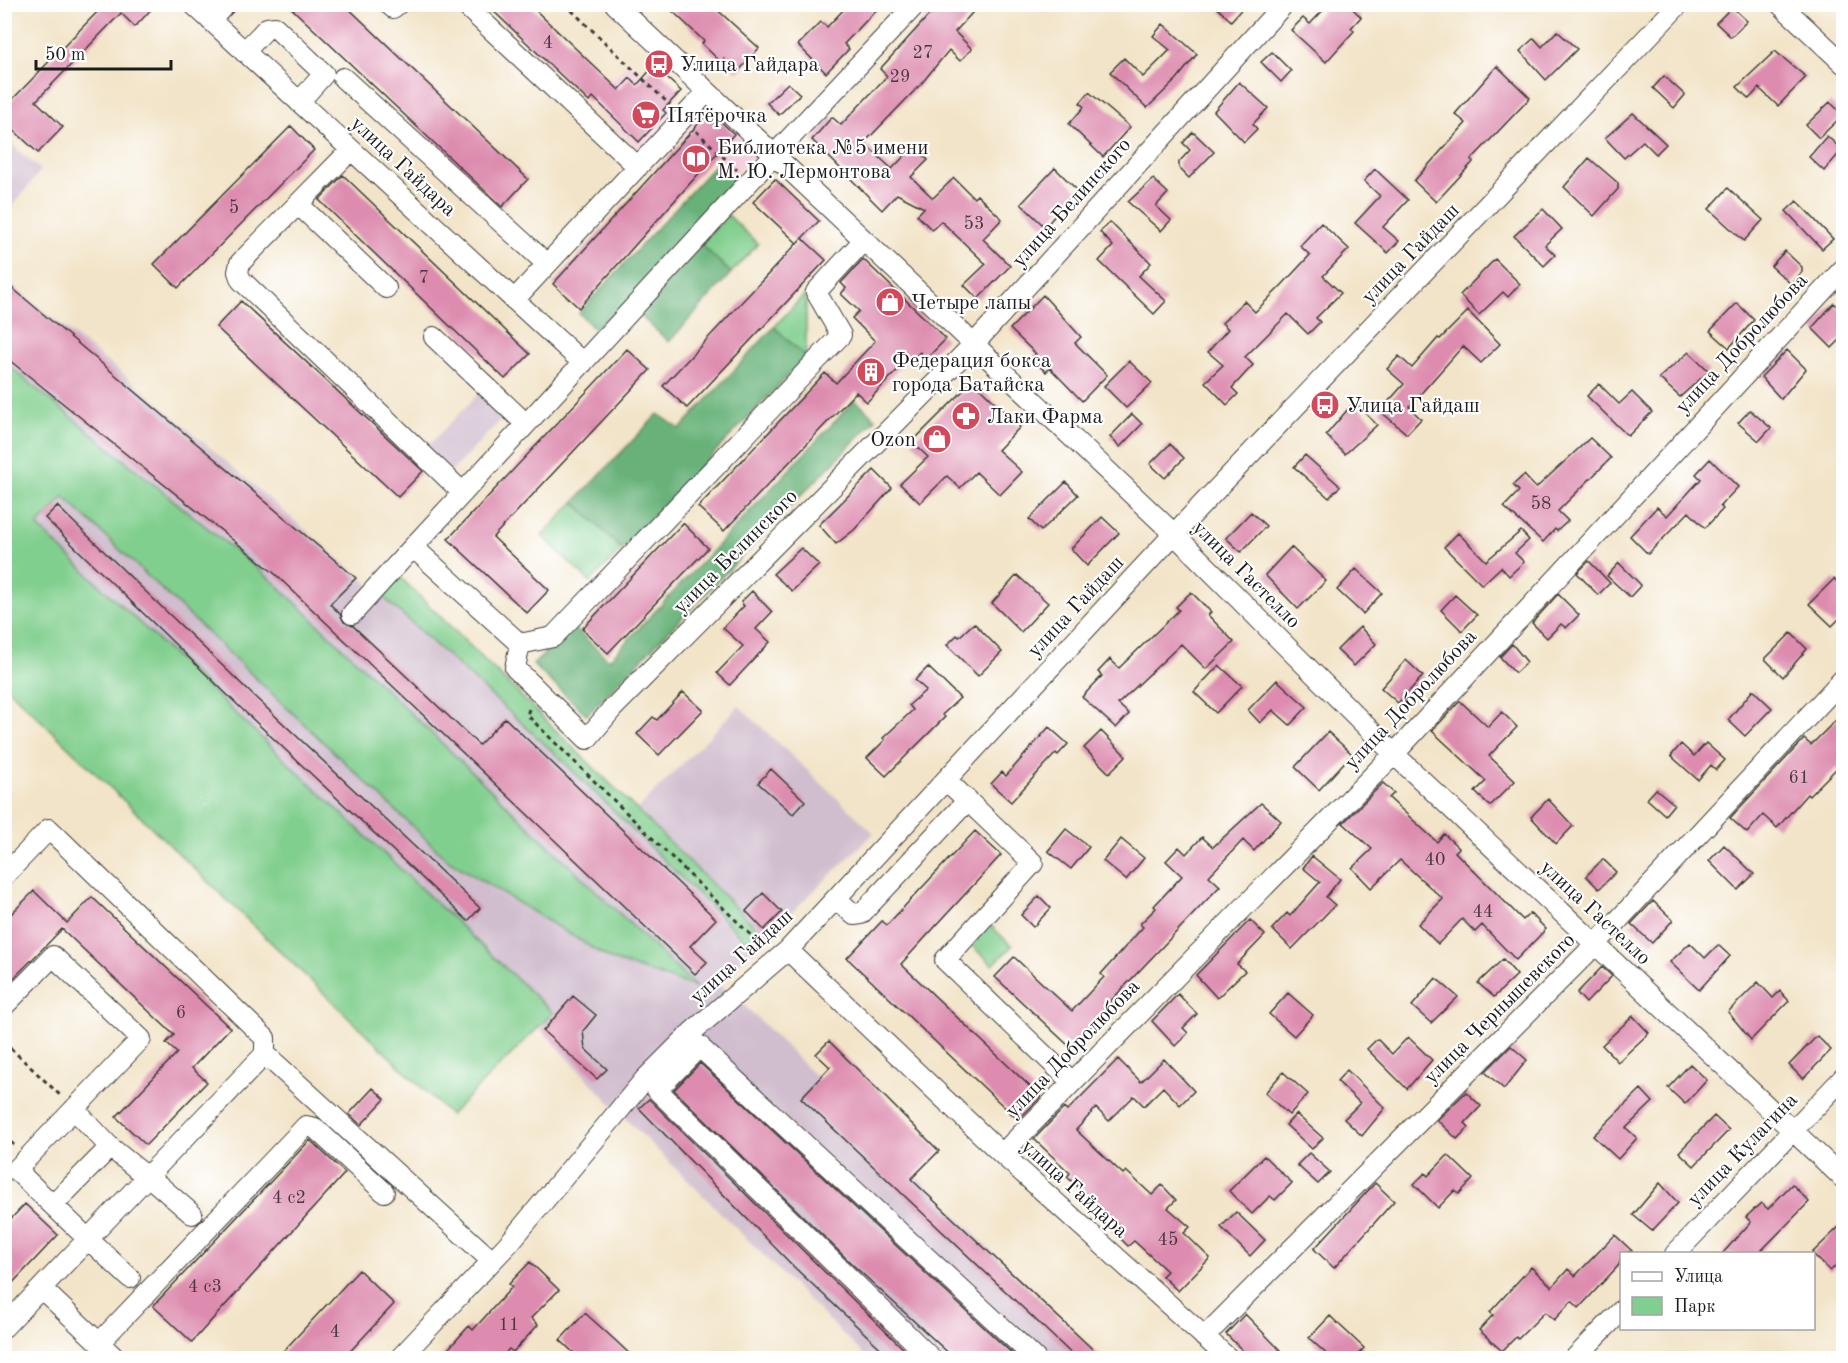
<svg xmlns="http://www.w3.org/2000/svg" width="1848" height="1363" viewBox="0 0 1848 1363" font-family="'Old Standard TT',serif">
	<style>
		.built { fill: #f4cfde }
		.industrial { fill: #d0bdce }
		.green { fill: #81cf8e; stroke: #4e7655; stroke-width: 1.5 }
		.forest { fill: #68b279; stroke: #42674a; stroke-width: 1.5 }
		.building { fill: #dd8caf }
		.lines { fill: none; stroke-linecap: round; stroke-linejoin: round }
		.minor-casing { stroke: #3c3a36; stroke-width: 22 }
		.path { stroke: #3c3a36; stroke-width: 3; stroke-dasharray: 4.5 4.5; stroke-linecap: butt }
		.minor { stroke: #fff; stroke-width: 20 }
		.labels { text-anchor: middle; stroke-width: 4.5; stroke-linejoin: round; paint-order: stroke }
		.number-label { font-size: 18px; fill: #4c3841 }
		.poi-label { font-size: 21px; fill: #1c1c1c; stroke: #fff; text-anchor: start }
		.street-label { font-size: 21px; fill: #1c1c1c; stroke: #fff }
	</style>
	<rect width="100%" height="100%" fill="#fff"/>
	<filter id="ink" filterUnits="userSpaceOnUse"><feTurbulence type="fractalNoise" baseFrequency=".0167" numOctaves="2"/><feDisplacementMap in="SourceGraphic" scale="12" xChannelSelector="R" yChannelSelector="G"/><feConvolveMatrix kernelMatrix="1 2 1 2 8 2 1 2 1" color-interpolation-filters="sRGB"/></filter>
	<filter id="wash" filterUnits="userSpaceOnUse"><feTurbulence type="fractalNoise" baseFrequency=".008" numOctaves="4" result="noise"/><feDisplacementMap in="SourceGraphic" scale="24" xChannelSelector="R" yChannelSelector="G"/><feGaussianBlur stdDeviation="1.35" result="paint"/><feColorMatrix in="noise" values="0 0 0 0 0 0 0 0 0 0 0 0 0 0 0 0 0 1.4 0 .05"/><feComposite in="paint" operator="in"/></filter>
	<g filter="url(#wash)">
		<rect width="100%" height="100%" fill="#f2e4c8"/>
		<path class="built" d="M629,63L682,112L699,94L759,149L735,174L688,132L654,165L590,103Z"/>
		<path class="industrial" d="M5,139L41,170L5,216Z
			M4,279L144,391L382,596L561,759L753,948L719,985L739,1000L1099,1358H867L624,1117L540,1029L553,1013L36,525L64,497L448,860L276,584L5,362Z
			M480,392L505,415L451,472L426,448Z
			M739,706L874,833L766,937L638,809Z"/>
		<path class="green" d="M728,215L758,244L731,273L701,244Z
			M806,293V357L774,327Z
			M4,362L276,584L696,987L612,960L448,860L64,497L37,526L553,1013L450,1115L5,686Z
			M574,502L622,549L590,582L542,536Z
			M400,577L766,937L753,948L561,759L382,596Z
			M988,923L1012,946L993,965L969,943Z"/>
		<path class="forest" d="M716,164L737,182L599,334L579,313Z
			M701,244L731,273L669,342L637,313Z
			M774,327L806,357L622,549L574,502L658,414L680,429Z
			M855,400L876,419L587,715L533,665L572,626L609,660Z"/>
		<g id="blocks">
			<path class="building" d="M105,4H156L135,27L121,13L36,101L63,127L38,153L4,121V108Z
				M287,4H344L528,179L502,207Z
				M486,4H529L619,90L630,78L637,85L654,66L681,91L663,110L666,113L639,142L593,97L589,102Z
				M665,4H711L759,48L738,72L724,59L721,62L702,44L704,41Z
				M849,4H882L844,44L849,49L826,73L798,45L821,22L827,27Z
				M939,4H980L955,32L972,49L960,61L949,50L921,84L864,143L892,169L914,146L928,160L911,177L933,198L954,178L974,198L977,195L1002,219L983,239L1010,266L978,299L964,285L986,264L941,221L932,230L917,215L924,208L897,194L882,210L812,140L832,117L841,125L887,76L880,69Z
				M1213,4H1246L1231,21Z
				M1329,4H1348L1361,17L1351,28L1354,31L1326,62L1291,30L1303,18L1310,24Z
				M1732,7L1747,21L1731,37L1716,23Z
				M1163,24L1197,54L1177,79L1147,108L1110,72L1124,58L1143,77L1170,50L1153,36Z
				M1557,31L1577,49L1546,80L1520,51L1534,38L1542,47Z
				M1775,51L1806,77L1778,106L1759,88L1749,99L1737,87Z
				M1272,52L1291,71L1281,82L1261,62Z
				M1497,66L1530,98L1471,160L1473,162L1436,202L1414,181L1466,123L1455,114Z
				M1664,76L1685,95L1674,108L1653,88Z
				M1239,82L1268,108L1253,124L1257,129L1244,142L1214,111Z
				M788,83L800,94L779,115L767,103Z
				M1089,92L1130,127L1103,157L1069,124L1084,107L1080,103Z
				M1830,102L1843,115L1819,138L1806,125Z
				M710,111L734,134L579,308L553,284Z
				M1633,113L1666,144L1656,154L1643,141L1624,158L1605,138Z
				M291,126L314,150L178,288L154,264Z
				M1193,132L1214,152L1189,178L1179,168V162L1190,150L1183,143Z
				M1827,136L1842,150L1824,171L1809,157Z
				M1589,158L1618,183V189L1594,216L1564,187Z
				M1055,168L1077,190L1045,227L1021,204Z
				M1375,169L1408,200L1383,227L1399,241L1388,253L1355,223L1380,196L1364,181Z
				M343,175L530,354L505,379L319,200Z
				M775,179L819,221L797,243L753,202Z
				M1153,179L1168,193L1156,206L1171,220L1161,231L1128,202Z
				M1728,188L1763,220L1744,241L1709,209Z
				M1797,201L1833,239L1822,249L1786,211Z
				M1543,209L1562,229L1545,245L1555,255L1544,266L1514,236Z
				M1110,222L1151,263L1139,276L1166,301L1154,314L1099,261L1113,246L1100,232Z
				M1321,223L1349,249L1323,276L1341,293L1316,318L1320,322L1308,334L1288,314L1245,357L1253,365L1232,388L1238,394L1227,405L1205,382L1223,365L1208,352L1228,329L1222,323L1244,301L1255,312L1282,285L1310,255L1300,246Z
				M802,238L826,260L687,408L663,386Z
				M1785,251L1802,267V272L1791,284L1771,266Z
				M863,259L946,339L926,359L920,352L910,362L908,359L867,402L856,392L724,531L698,507L825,373L836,383L875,341L852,318L859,311L841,294L846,288L841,283Z
				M1495,259L1520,284L1508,297L1503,292L1479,315L1460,295Z
				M4,281L356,578L330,604L340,614L344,622L353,626L479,745L505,718L716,919L690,946L707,962L695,974L274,573L4,356Z
				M1043,295L1081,337L1075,343L1107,375L1082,401L1050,368L1046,372L1031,358L1036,354L1010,329Z
				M241,301L423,471L398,497L216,327Z
				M1737,303L1754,320L1729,348L1710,331Z
				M1834,303L1844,312V336L1832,348L1812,328Z
				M1468,311L1500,344L1481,363L1463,346L1409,407L1421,419L1407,434L1380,411L1404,384L1387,369L1399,356L1412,368L1438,338L1440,339Z
				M627,349L650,370L493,537L549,590L527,613L448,539Z
				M1787,350L1806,369L1781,399L1761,377Z
				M1689,352L1709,371L1680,397L1659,378Z
				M1129,361L1152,383L1126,408L1104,386Z
				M973,381L1020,427L998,450L1022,472L1000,495L976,472L960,488L947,476L920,503L900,484L928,457L912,442Z
				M1599,384L1619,404L1632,392L1652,412L1628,436L1587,396Z
				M1354,402L1377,425L1345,454L1326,435Z
				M1750,410L1771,428L1759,441L1738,423Z
				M1132,414L1142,424L1120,447L1110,437Z
				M1590,438L1611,458L1558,511L1568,521L1557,531L1555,529L1543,542L1504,507L1519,491L1513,485L1524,475L1536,488Z
				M1170,444L1184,458L1165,478L1150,464Z
				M1305,455L1340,486L1329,498L1294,467Z
				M1710,459L1738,487L1720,506L1723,509L1705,528L1689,512L1648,554L1630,536L1657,507L1667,516L1701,479L1696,474Z
				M874,470L892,488L854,530L836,544L819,525Z
				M1066,482L1078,495L1041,531L1029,519Z
				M57,506L256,698L480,908L468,921L244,711L45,518Z
				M1251,512L1266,526L1241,552L1226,538Z
				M1102,517L1119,533L1087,566L1071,549Z
				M683,523L708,548L608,653L582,629Z
				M1521,531L1529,540L1515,553L1524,562L1509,576L1501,567L1482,585L1444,547L1458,533L1486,561Z
				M1291,547L1326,581L1298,609L1265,575Z
				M801,548L819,565L792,591L773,574Z
				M1589,561L1610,583L1598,595L1577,573Z
				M1619,563L1641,585L1630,597L1607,576Z
				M1356,569L1382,593L1363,614L1337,590Z
				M1017,575L1048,603L1021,632L992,603Z
				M1834,579L1844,588V614L1832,626L1809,604Z
				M752,591L772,612L756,629L770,642L730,685L717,673L743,646L723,628L744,606L741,602Z
				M1191,592L1211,612L1208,615L1234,642L1206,669L1181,644L1118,704L1129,714L1116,728L1082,697L1102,676L1098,672L1110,659L1119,668L1179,610L1176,607Z
				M1558,594L1579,615L1566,628L1561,624L1547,638L1532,623Z
				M1455,595L1477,615L1462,631L1441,610Z
				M974,623L1002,652L978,676L947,645L957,635L959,637Z
				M1360,627L1376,644L1354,666L1337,650Z
				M1791,633L1807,649L1783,677L1765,659Z
				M1512,644L1527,662L1515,673L1500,657Z
				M1406,660L1423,676L1398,703L1381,688Z
				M1219,665L1242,686L1216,713L1194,692Z
				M928,667L960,698L942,715L945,717L886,776L867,758L885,740L883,738L913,710L909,705L926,690L915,680Z
				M1277,680L1307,707L1290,725L1273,710L1260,723L1248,710Z
				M1753,690L1772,708L1745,736L1728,720Z
				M683,692L703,710L659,755L637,734L653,717L657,720Z
				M1460,701L1488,727L1502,712L1517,727L1489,756L1515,781L1490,806L1475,792L1486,781L1432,731Z
				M1844,712V761L1809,796L1807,794L1777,828L1763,815L1747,833L1730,818L1804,739L1811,745Z
				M1049,727L1068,744L1058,755L1056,753L1011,802L991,784L1002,772L1006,776Z
				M1101,731L1126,756L1109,773L1084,748Z
				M1328,732L1352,754L1319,790L1295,767Z
				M1706,743L1725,760L1716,770L1711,765L1698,780L1671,756L1681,744L1694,756Z
				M771,769L805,801L793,814L758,783Z
				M1383,783L1394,793L1389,798L1437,842L1444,834L1459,848L1455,852L1523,920L1530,913L1546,929L1516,960L1482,925L1475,932L1462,919L1438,944L1418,924L1443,899L1400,860L1371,888L1352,868L1372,849L1343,823Z
				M1656,789L1674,804L1665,815L1647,799Z
				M1548,799L1573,826L1556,844L1531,817Z
				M1261,803L1281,821L1254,851L1243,840L1209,876L1220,886L1104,1008L1107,1011L1070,1047L995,977L1014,957L1072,1011L1104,977L1101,974L1143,927L1140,924L1156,908L1154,906L1182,876L1166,861L1179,847L1186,854L1202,837L1213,847Z
				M1066,829L1089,847L1071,869L1048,851Z
				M975,831L1001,855L901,964L1041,1097L1018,1120L847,958L882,921L887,925Z
				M1121,839L1144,858L1126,880L1103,861Z
				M1724,845L1754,874L1738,890L1709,861Z
				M1312,856L1340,879L1326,897L1335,905L1292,949L1272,929L1287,913L1290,916L1320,882L1303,868Z
				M1603,859L1616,872L1599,889L1586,876Z
				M34,891L67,923L92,897L230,1028L192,1068L207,1082L146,1145L116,1117L177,1053L166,1043L174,1035L62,929L4,988V921Z
				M763,893L782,912L764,930L746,911Z
				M1039,896L1051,908L1033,927L1021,915Z
				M1653,901L1673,920L1652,943L1631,924Z
				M1250,920L1265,935L1237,964L1245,971L1217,998L1196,975Z
				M1690,943L1705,958L1718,945L1730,956L1699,990L1670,962Z
				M1503,959L1517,975L1494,997L1478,983Z
				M1602,967L1612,976L1586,1003L1577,993Z
				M1436,978L1458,997L1431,1023L1412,1006Z
				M1758,982L1773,998L1780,991L1789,1001L1751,1040L1728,1012Z
				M1288,993L1313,1015L1294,1036L1269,1014Z
				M1178,994L1197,1014L1183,1028L1188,1033L1175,1046L1152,1021Z
				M573,996L596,1015L583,1031L585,1049L607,1069L597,1079L543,1031Z
				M1633,1016L1649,1033L1618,1062L1602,1045Z
				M1817,1036L1831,1050L1803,1079L1789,1065Z
				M1408,1037L1432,1060L1407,1089L1367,1049L1377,1039L1392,1054Z
				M829,1041L939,1151L911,1179L1103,1359H1077L801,1098L830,1067L816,1054Z
				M1511,1046L1527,1060L1504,1089L1485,1072Z
				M1118,1059L1141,1082L1164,1059L1194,1091L1180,1105L1163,1087L1144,1106L1134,1096L1109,1121L1096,1108L1076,1130L1123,1174L1126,1171L1152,1195L1162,1185L1176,1200L1168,1208L1190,1227L1184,1233L1210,1258L1178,1291L1162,1276L1167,1271L1134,1241L1128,1246L1114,1232L1120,1226L1067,1177L1070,1173L1034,1139L1064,1108L1067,1111Z
				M700,1063L1018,1359H955L853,1265L674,1090Z
				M1690,1064L1707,1080L1685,1104L1668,1088Z
				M1347,1070L1385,1108L1362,1136L1344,1119L1360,1103L1337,1081Z
				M1283,1072L1308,1094L1289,1115L1265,1093Z
				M373,1088L385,1099L361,1125L349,1114Z
				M1641,1089L1653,1102L1626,1128L1637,1138L1618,1159L1593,1136Z
				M1466,1092L1481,1106L1465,1123L1469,1127L1457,1139L1437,1120Z
				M649,1099L836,1283L914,1359H892L794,1267L639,1108Z
				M1296,1114L1323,1138L1312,1149L1286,1125Z
				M1714,1116L1729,1130L1694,1166L1679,1152Z
				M310,1140L345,1173L192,1342L153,1306Z
				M1309,1153L1330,1172L1318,1184L1297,1165Z
				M1448,1155L1473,1179L1459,1194L1455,1190L1438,1208L1414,1184L1425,1173L1428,1176Z
				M1264,1156L1292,1183L1275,1200L1270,1196L1252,1214L1229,1191Z
				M1375,1183L1394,1201L1334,1268L1314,1249Z
				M1660,1183L1678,1203L1652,1231L1633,1215Z
				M1792,1184L1809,1202L1758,1254H1722L1751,1222L1746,1217L1761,1203L1768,1209Z
				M25,1204L58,1235L4,1292V1226Z
				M1236,1212L1265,1240L1250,1256L1221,1227Z
				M1844,1222V1258L1830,1271L1812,1253Z
				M1615,1235L1632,1251L1622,1254L1619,1265L1579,1308L1572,1301L1554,1320L1545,1312L1518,1339L1516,1337L1502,1351L1479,1330L1493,1315L1490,1312L1531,1267L1552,1287L1568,1269L1575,1276Z
				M530,1262L559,1290L531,1318L538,1325L513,1352L509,1349L500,1359H439L469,1326L473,1330L512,1287L509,1284Z
				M359,1270L394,1304L343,1359H276Z
				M585,1313L616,1341L635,1359H580L560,1340Z
				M1245,1314L1280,1350L1271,1359H1251L1226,1334Z
				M1330,1316L1364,1348L1354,1359H1332L1309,1338Z"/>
		</g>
	</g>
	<g filter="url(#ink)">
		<use href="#blocks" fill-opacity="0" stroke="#3c3a36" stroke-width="1.5"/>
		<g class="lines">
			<g class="minor-casing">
				<path id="minor" d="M193,4L583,363
					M389,4L393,8L398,4
					M464,4L638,167
					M615,4L1174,534L1394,754L1844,1179
					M916,4L773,156L413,547L520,644L515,668L587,739L612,709L973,345L1284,4
					M1780,4L1844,64
					M210,20L226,4
					M244,52L267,28L275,27L324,74L299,102
					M343,78L547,264
					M351,150L240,263L238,272L241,280L463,493
					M298,204L386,288
					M514,300L707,92
					M434,337L526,424
					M352,614L413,547
					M520,644L553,637L841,335L816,292L863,241
					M946,780L1033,863L945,960L1072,1082
					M4,876L49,829L265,1038V1054L492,1261
					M836,898L854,915L861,914L968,800
					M788,950L1002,1154L1228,1358
					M4,1006L53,956L141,1039L16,1170L88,1239L147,1177L155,1182L192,1214
					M688,1036L1035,1358
					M700,1046L657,1090L931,1358
					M74,1109L110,1147L147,1177L265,1054
					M1002,1154L1394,754L1844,268
					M53,1205L110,1147
					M1675,1254L1844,1077
					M41,1288L115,1358
					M4,1327L88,1239L130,1278
					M1204,1337L1595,945L1844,678
					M99,1343L306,1126L315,1128L384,1192
					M400,1358L510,1242L645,1079L693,1031L788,950L1174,534L1679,4
					M1575,1358L1622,1310"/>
			</g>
			<path class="path" d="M565,4L670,105
				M696,131L737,170
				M529,709L527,715L764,948
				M4,1042L62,1097
				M4,1136L15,1146"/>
			<use href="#minor" class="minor"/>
		</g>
	</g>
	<defs>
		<g id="bus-disc" transform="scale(1.5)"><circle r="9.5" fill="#d1495b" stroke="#fff"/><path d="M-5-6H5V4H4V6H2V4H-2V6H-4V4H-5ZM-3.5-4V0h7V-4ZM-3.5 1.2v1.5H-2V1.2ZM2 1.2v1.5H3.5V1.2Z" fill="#fff"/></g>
		<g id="supermarket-disc" transform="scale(1.5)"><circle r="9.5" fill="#d1495b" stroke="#fff"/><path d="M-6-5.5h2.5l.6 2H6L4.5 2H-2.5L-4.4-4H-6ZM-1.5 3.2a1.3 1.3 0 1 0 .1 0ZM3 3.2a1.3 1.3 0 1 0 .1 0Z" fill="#fff"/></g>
		<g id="library-disc" transform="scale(1.5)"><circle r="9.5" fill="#d1495b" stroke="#fff"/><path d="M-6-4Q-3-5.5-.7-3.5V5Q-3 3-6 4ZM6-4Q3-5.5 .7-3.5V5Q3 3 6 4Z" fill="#fff"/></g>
		<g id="shop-disc" transform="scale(1.5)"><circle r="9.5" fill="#d1495b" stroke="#fff"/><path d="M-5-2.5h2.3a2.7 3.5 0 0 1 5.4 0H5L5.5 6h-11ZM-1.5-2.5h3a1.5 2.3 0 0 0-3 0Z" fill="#fff"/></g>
		<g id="building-disc" transform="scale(1.5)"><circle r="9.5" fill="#d1495b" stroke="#fff"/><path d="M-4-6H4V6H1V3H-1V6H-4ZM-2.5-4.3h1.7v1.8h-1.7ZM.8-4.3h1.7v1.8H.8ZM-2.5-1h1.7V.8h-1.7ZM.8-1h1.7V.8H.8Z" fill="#fff"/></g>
		<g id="pharmacy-disc" transform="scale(1.5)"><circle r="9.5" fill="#d1495b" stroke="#fff"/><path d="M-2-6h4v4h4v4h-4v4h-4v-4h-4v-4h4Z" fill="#fff"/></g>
	</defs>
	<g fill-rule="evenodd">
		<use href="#bus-disc" x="659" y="64"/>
		<use href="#supermarket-disc" x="646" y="115"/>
		<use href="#library-disc" x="696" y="159"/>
		<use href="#shop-disc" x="890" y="302"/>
		<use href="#building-disc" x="871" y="372"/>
		<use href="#bus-disc" x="1325" y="405"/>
		<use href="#pharmacy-disc" x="966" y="416"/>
		<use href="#shop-disc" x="937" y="439"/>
	</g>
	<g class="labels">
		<g class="number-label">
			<text x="548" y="48">4</text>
			<text x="923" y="58">27</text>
			<text x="900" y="82">29</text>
			<text x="234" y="213">5</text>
			<text x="974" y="229">53</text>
			<text x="424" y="283">7</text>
			<text x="1541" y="509">58</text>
			<text x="1799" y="783">61</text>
			<text x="1435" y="865">40</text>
			<text x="1483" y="917">44</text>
			<text x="181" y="1018">6</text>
			<text x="289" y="1203">4 с2</text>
			<text x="1168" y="1245">45</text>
			<text x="205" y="1292">4 с3</text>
			<text x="509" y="1330">11</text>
			<text x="335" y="1337">4</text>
		</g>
		<g class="poi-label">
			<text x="680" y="71">Улица Гайдара</text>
			<text x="667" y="122">Пятёрочка</text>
			<text x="717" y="154">Библиотека №5 имени<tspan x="717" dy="24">М. Ю. Лермонтова</tspan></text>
			<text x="911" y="309">Четыре лапы</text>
			<text x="892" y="367">Федерация бокса<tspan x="892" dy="24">города Батайска</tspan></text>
			<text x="1346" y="412">Улица Гайдаш</text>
			<text x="987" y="423">Лаки Фарма</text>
			<text x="916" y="446" text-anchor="end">Ozon</text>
		</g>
		<g class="street-label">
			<text transform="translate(404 166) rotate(43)" y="7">улица Гайдара</text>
			<text transform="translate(1071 202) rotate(-48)" y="7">улица Белинского</text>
			<text transform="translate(1410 253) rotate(-46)" y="7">улица Гайдаш</text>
			<text transform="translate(1741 343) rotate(-47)" y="7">улица Добролюбова</text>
			<text transform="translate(735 551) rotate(-45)" y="7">улица Белинского</text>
			<text transform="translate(1247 574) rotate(45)" y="7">улица Гастелло</text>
			<text transform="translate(1075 606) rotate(-47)" y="7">улица Гайдаш</text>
			<text transform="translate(1410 699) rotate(-47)" y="7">улица Добролюбова</text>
			<text transform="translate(1596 912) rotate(43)" y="7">улица Гастелло</text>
			<text transform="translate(741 956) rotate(-42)" y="7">улица Гайдаш</text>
			<text transform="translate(1499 1008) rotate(-45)" y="7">улица Чернышевского</text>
			<text transform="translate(1072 1048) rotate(-46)" y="7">улица Добролюбова</text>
			<text transform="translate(1742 1149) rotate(-46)" y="7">улица Кулагина</text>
			<text transform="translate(1075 1188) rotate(42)" y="7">улица Гайдара</text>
		</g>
	</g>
	<rect width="1848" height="1363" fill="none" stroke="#fff" stroke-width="24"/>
	<rect x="1620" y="1252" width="195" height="78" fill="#ffffff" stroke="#a4a4a4" stroke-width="1.5"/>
	<rect x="1632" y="1272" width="30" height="9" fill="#ffffff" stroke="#a4a4a4" stroke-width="1.5"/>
	<text x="1674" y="1282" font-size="18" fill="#1c1c1c">Улица</text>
	<rect x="1632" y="1297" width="30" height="18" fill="#81cf8e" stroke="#a4a4a4" stroke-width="1.5"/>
	<text x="1674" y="1312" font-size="18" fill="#1c1c1c">Парк</text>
	<path d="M36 60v9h135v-9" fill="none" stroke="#1c1c1c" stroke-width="3"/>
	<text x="45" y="60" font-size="18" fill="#1c1c1c" stroke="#ffffff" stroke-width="4.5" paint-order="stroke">50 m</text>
</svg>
